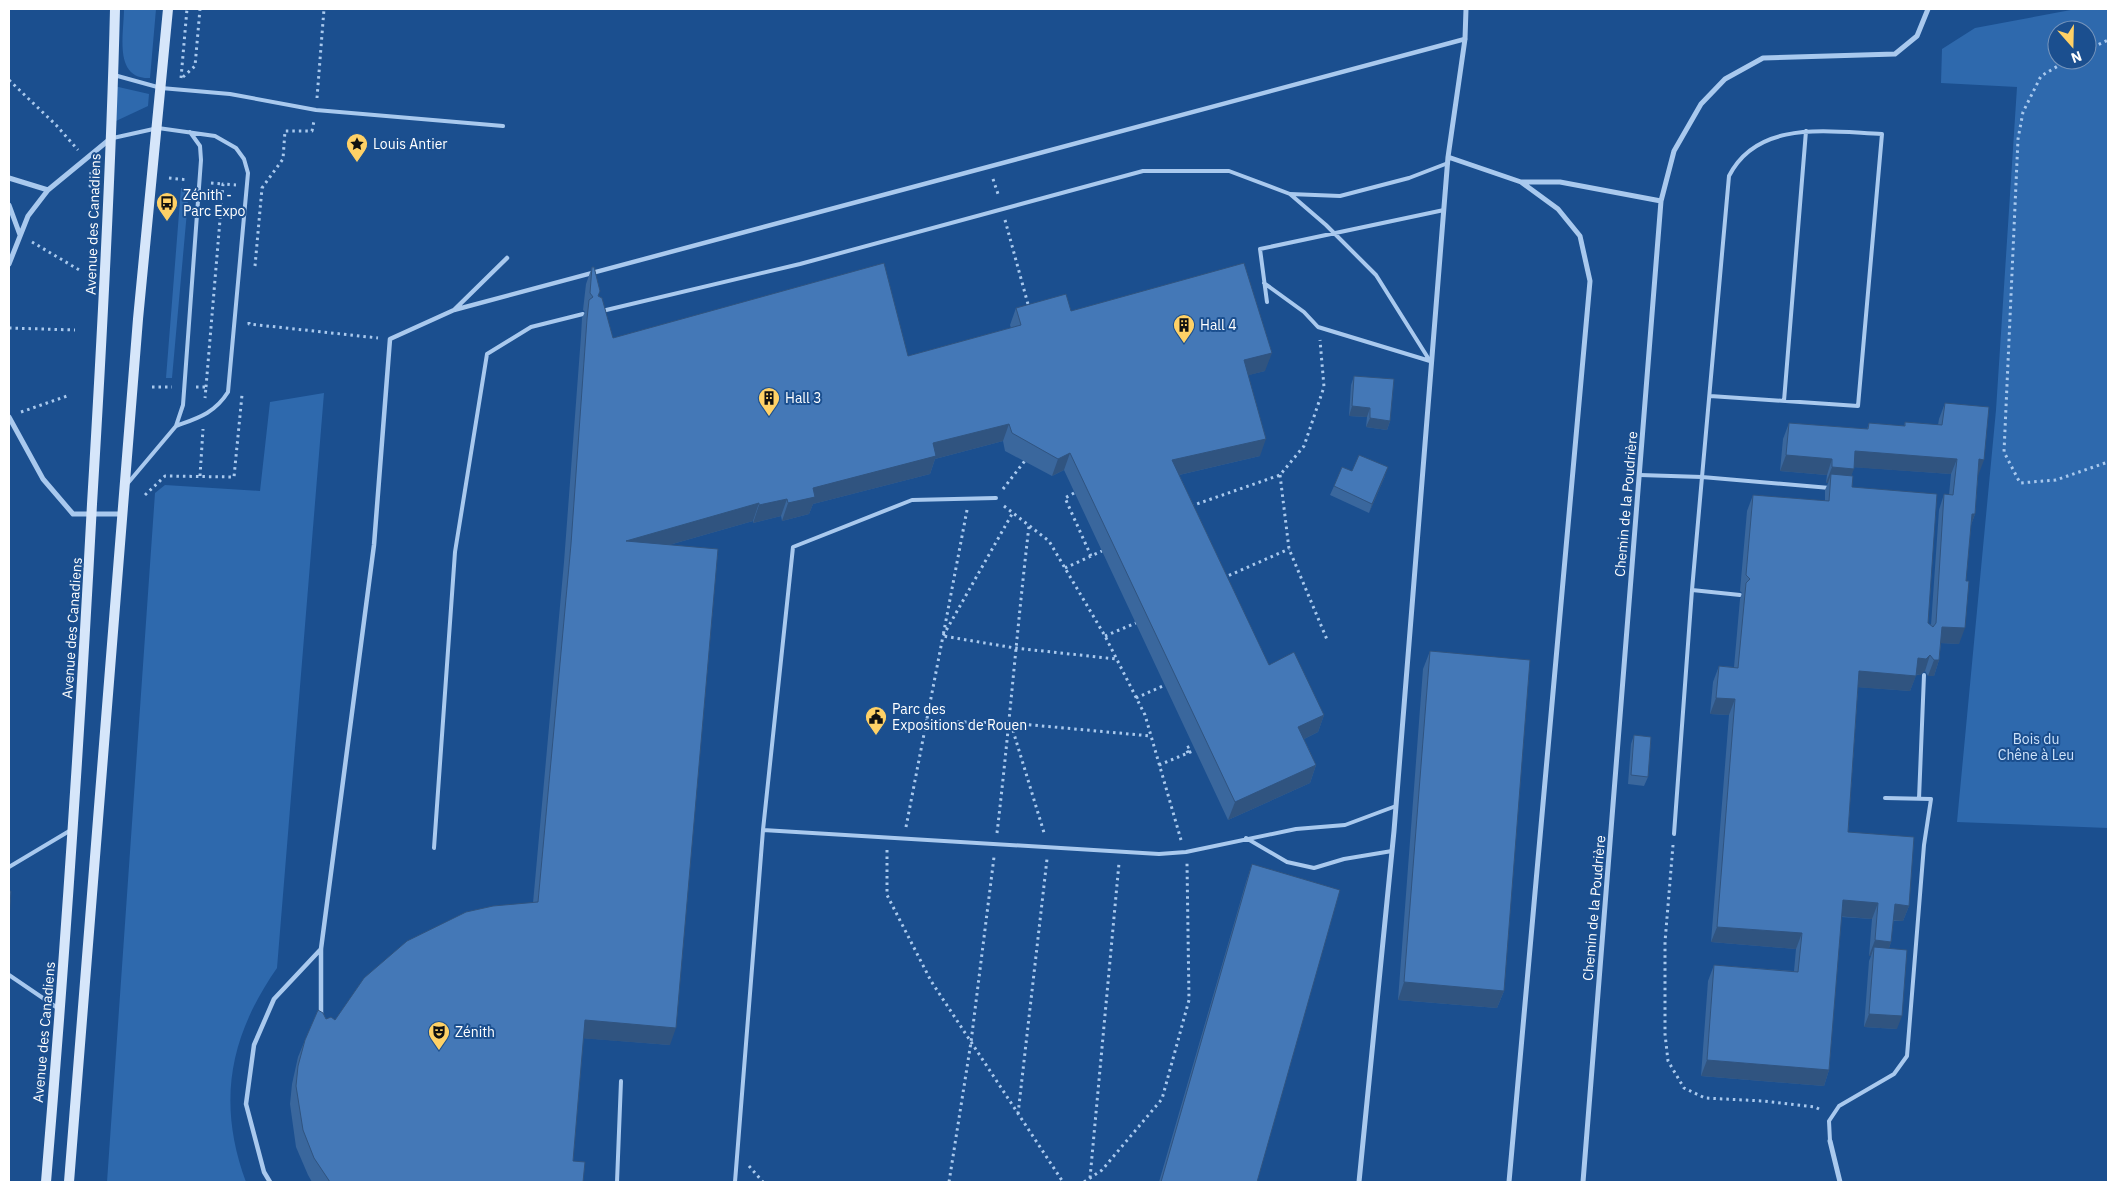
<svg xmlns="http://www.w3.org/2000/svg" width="2117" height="1191" viewBox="0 0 2117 1191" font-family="'IBM Plex Sans',sans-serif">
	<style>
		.green { fill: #2e69ad; fill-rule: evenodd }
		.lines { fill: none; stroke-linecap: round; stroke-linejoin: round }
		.path { stroke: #a9c9ee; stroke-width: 3; stroke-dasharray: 2.5 4; stroke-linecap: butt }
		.service { stroke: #a9c9ee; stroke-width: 4 }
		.pedestrian { stroke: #a9c9ee; stroke-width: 4.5 }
		.minor { stroke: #a9c9ee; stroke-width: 5 }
		.secondary { stroke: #d6e6fa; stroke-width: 10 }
		.wall { fill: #3a679d; fill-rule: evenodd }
		.shaded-wall { fill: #305480 }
		.building { fill: #4478b7; stroke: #305480 }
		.labels { text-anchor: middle; stroke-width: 4; stroke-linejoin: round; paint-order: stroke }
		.poi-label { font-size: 14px; fill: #fff; stroke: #1b4f8f; text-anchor: start }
		.street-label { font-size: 14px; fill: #fff; stroke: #1b4f8f }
		.park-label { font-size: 14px; fill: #cfe3fa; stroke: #1b4f8f }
	</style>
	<rect width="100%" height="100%" fill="#1b4f8f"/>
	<path class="green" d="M124,9H156L150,78C113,79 124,34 124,9Z
		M2076,9H2108V828L1957,822L1996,410L2017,87L1941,83L1942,49L1975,28ZM2057,30H2087V60H2057Z
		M114,86L149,94L148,106L116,121Z
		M181,188L189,189L172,378H166Z
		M324,393L277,968C229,1037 217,1103 246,1182H107L155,493L165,485L260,491L270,402Z"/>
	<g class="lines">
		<path class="path" d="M2087,50L2108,40
			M2068,60L2041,76L2023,112L2018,139L2004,452L2020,483L2056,480L2108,462
			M183,77L195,66L200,9
			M181,78L187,9
			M9,80L56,125L78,150
			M317,98L324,9
			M91,172L90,186H95
			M169,178L188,180
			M993,179L999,197
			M211,183L223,184
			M1005,220L1029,308
			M32,242L81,271
			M255,266L262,188L283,159L285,131H312L314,121
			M249,322V324L378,338
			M9,328L75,330
			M152,387H172
			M196,387H206L205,398
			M206,387L223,184L236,185
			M21,412L70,395
			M1280,475L1289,549L1328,642
			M200,476L203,429
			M1003,489L1027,458
			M1074,493L1065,498L1091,556
			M145,495L165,476L234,477L242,395
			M1004,506L1049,541L1105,636L1145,715L1181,840
			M1191,506L1280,475L1304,446L1324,387L1320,340
			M967,510L943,636L1015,648L1116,659
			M1065,568L1102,551
			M1223,578L1289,549
			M1105,636L1136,623
			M1136,698L1165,685
			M925,721L1010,723L1151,736
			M1011,724L1045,836
			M1188,753L1186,748L1193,745
			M1159,765L1195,750
			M906,827L943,636L1012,514
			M997,833C1009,731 1017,628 1029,526
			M1673,845L1665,942V1034L1668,1061L1684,1088L1705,1098L1763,1101L1815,1107L1821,1110
			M887,850V895L931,981L1063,1182
			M1018,1114L1047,859
			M749,1166L763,1182
			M1090,1178L1119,863
			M949,1182L971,1042L994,857
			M1084,1182L1102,1170L1162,1099L1189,1000L1187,863"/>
		<path class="service" d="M114,75L161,88L230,94L316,110L503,126
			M113,138L158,128L215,136L236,148L244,159L248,173L228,392C215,413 198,418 176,426
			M1290,194L1340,196L1409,178L1448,163
			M1264,283L1304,312L1318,327L1430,361
			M1267,302L1260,249L1444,210
			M602,311L800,264L1143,171H1229L1290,194L1326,225L1376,275L1430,361
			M1784,401L1806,131
			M1640,475L1702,477L1729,176C1758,119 1829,132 1882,134L1858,406L1710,396
			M128,483L176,426L183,405L201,160L200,146L190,132
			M996,498L912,500L793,547L763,830L1159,854L1186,852L1296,829L1345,825L1396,806
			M1692,590L1740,595
			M1919,799L1924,675
			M1674,834L1692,590L1702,477L1830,488
			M1246,838L1287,862L1314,868L1344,859L1392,851
			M434,848L455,552L487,354L531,327L583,314
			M9,867L71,830
			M9,975L59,1009
			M1830,1141L1829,1121L1839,1106L1894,1074L1907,1056L1924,845L1931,799L1885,798
			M617,1182L621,1081
			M735,1182L763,830"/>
		<path class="pedestrian" d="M454,310L1465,39
			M321,1016V949L374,545L390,339L454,310L507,258
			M270,1182L264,1172L246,1104L254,1045L274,999L321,949"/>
		<path class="minor" d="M1448,157L1521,182L1558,209L1580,236L1590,281L1509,1182
			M9,178L48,190
			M1522,182H1560L1661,201
			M9,205L20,235
			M9,264L28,216L48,190L110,139
			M9,417L43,479L73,514H122
			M1830,1141L1840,1182
			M1359,1182L1394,831L1448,157L1465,39L1466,9
			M1583,1182L1661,201L1674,151L1701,104L1725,79L1763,58L1895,54L1917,36L1928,9"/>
		<path class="secondary" d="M46,1182C65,957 80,731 92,504C102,339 111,174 115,9
			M69,1182L138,319L168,9"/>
	</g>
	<path class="wall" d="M592,267L599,296L613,338L908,356L1011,328L1010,325L1016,308L1071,311L1265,371L1248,375L1260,456L1179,475L1269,665L1324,715L1318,732L1304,739L1316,765L1310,783L1228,820L1064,470L1052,476L1005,451L1003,441L935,459L930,474L813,504L809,514L782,521L781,516L753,523V521L669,545L670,1045L583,1038L573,1161L583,1182H312L308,1175L296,1147L290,1104L292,1084L298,1057L305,1040L326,1019L335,1020L533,903L564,562L581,336L582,318L585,312L583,310L586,284Z
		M1354,376L1390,421L1387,430L1366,427L1367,417L1349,416L1351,385Z
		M1945,403L1978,476L1975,514L1971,525L1959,644L1941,643L1939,660L1934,676H1928L1925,671L1920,675H1916L1910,691L1858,687L1848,832L1909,906L1903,921H1893L1891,942L1889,948L1897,1029L1864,1027L1869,961L1871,956H1869L1872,919L1841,917L1829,1070L1824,1086L1701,1076L1708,981L1714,965L1794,971L1796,949L1711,942L1729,715L1710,714L1713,682L1719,666L1734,667L1740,599L1742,593L1740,591L1747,511L1753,495L1825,501V490L1828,483H1826L1827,475L1780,471L1783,439L1789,423L1867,429L1869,423L1904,426L1905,422L1938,425L1939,419ZM1854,467L1951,474L1949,495L1944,494L1939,510L1931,625L1928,623L1852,487L1851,476Z
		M1352,471L1385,476L1369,513L1330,495L1334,486Z
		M1430,651L1504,991L1497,1008L1398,1000L1423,669Z
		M1634,735L1648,777L1644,786L1628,784L1631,744Z
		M1252,864L1257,1182H1159L1246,882Z"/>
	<path class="shaded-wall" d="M1272,353L1265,371L1238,378L1244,360Z
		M1352,406L1370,408L1367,417L1349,416Z
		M1370,418L1390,421L1387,430L1366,427Z
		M1009,424L1003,441L935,459L930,474L813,504L809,514L782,521L788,503L813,488L933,443Z
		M1266,439L1260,456L1166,478L1172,460Z
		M1855,451L1957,459L1951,474L1849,467Z
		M1070,453L1064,470L1052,476L1058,459Z
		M1786,455L1832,459L1827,475L1780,471Z
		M1979,459L1984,460L1978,476L1974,475Z
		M1388,467L1385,476L1369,513L1372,504Z
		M1832,467L1854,469L1848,484L1831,474L1828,483H1826Z
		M787,499L781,516L753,523L759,505Z
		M759,503L753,521L620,559L626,541Z
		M1972,514H1975L1969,530Z
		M1942,627L1965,628L1959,644L1937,643Z
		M1930,655L1925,671L1920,675L1912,674L1918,658Z
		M1934,660H1939L1934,676H1928Z
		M1859,671L1916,676L1910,691L1854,687Z
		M1716,698L1735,699L1729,715L1710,714Z
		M1324,715L1318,732L1292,745L1298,727Z
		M1316,765L1310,783L1228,820L1235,802Z
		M1843,900L1878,903L1872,919L1837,916Z
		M1895,904L1909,906L1903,921L1889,920Z
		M1717,927L1802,933L1796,949L1711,942Z
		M1875,940L1891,942L1886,958L1874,947L1871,956H1869Z
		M1404,982L1504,991L1497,1008L1398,1000Z
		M1869,1014L1902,1016L1897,1029L1864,1027Z
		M585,1020L676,1028L670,1045L578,1038Z
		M1707,1060L1829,1070L1824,1086L1701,1076Z"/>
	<path class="building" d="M884,263L908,356L1021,325L1016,308L1066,294L1071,311L1244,263L1272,353L1244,360L1266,439L1172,460L1269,665L1294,652L1324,715L1298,727L1316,765L1235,802L1070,453L1058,459L1012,433L1009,424L933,443L936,456L813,488L815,497L788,503L787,499L759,505V503L626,541L718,549L676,1028L585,1020L573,1161L585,1162L583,1182H330L314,1158L303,1130L296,1086L298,1066L305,1040L318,1010L323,1013L326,1019L331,1017L335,1020L364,978L407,941L466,912L493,906L538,902L571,544L587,319L589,300L593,297L590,293L592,267H594L600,291L598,296L602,298L613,338Z
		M1354,376L1394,379L1390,421L1370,418V408L1352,406Z
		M1945,403L1989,407L1984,460L1979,459L1975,514H1972L1966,581H1969L1965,628L1942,627L1939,660H1934L1930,655L1926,659L1918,658L1916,676L1859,671L1848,832L1914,837L1909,906L1895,904L1891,942L1875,940L1878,903L1843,900L1829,1070L1707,1060L1714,965L1798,972L1802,933L1717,927L1735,699L1716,698L1719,666L1738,668L1746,583L1750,579L1746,575L1753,495L1829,501L1831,474L1853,476L1852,487L1937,494L1928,623L1933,627L1936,623L1944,494L1953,495L1957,459L1855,451L1854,469L1832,467V459L1786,455L1789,423L1868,429L1869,423L1905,426V422L1942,425Z
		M1359,455L1388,467L1372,504L1334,486L1342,467L1352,471Z
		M1430,651L1530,660L1504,991L1404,982Z
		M1634,735L1651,737L1648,777L1631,775Z
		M1252,864L1340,890L1257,1182H1161Z
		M9,891H11L9,919Z
		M1874,947L1907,950L1902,1016L1869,1014Z"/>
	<defs>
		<g id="sight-pin" transform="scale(1.125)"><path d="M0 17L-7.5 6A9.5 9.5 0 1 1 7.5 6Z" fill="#ffd166" stroke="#1b4f8f"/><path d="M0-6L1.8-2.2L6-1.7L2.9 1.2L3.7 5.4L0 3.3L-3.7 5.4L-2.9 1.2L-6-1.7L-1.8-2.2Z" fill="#111"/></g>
		<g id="bus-pin" transform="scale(1.125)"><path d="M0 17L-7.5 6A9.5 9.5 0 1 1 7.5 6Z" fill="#ffd166" stroke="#1b4f8f"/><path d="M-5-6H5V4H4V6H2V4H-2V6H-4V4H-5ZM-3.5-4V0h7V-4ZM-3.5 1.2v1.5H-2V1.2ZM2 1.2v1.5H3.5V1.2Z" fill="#111"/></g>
		<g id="building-pin" transform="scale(1.125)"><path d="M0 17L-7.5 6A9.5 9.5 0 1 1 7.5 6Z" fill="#ffd166" stroke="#1b4f8f"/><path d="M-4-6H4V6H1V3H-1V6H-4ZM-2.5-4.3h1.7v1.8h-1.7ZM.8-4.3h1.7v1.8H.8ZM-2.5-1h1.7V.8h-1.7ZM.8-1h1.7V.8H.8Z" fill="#111"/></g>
		<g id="civic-pin" transform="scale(1.125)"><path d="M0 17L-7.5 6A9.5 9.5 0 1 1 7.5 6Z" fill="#ffd166" stroke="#1b4f8f"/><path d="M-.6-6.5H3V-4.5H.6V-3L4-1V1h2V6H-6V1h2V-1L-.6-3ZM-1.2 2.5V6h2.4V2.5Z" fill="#111"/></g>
		<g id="theatre-pin" transform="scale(1.125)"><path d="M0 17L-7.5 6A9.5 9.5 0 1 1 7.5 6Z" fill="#ffd166" stroke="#1b4f8f"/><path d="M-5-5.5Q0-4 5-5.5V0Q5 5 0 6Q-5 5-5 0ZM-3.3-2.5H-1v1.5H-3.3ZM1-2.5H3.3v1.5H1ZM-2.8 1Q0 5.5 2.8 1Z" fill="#111"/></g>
	</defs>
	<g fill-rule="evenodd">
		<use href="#sight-pin" x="357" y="144"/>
		<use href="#bus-pin" x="167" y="203"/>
		<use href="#building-pin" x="1184" y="325"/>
		<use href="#building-pin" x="769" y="398"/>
		<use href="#civic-pin" x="876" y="717"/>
		<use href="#theatre-pin" x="439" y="1032"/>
	</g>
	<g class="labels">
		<g class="poi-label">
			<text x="373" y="149">Louis Antier</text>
			<text x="183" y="200">Zénith -<tspan x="183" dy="16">Parc Expo</tspan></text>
			<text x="1200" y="330">Hall 4</text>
			<text x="785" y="403">Hall 3</text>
			<text x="892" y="714">Parc des<tspan x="892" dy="16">Expositions de Rouen</tspan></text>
			<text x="455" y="1037">Zénith</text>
		</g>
		<g class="street-label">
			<text transform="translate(93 224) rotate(-88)" y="5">Avenue des Canadiens</text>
			<text transform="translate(1626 504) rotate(-85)" y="5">Chemin de la Poudrière</text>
			<text transform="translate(72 628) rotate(-86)" y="5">Avenue des Canadiens</text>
			<text transform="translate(1594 908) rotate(-85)" y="5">Chemin de la Poudrière</text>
			<text transform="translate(44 1032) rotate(-85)" y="5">Avenue des Canadiens</text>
		</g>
		<g class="park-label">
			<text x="2036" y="744">Bois du<tspan x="2036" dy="16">Chêne à Leu</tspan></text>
		</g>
	</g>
	<rect width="2117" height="1191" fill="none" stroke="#ffffff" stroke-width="20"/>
	<g transform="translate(2072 45) rotate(160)"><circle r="24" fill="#1b4f8f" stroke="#7695bc"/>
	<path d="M0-4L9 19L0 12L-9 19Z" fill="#ffd166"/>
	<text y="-8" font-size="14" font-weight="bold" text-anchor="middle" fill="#ffffff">N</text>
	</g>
</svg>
